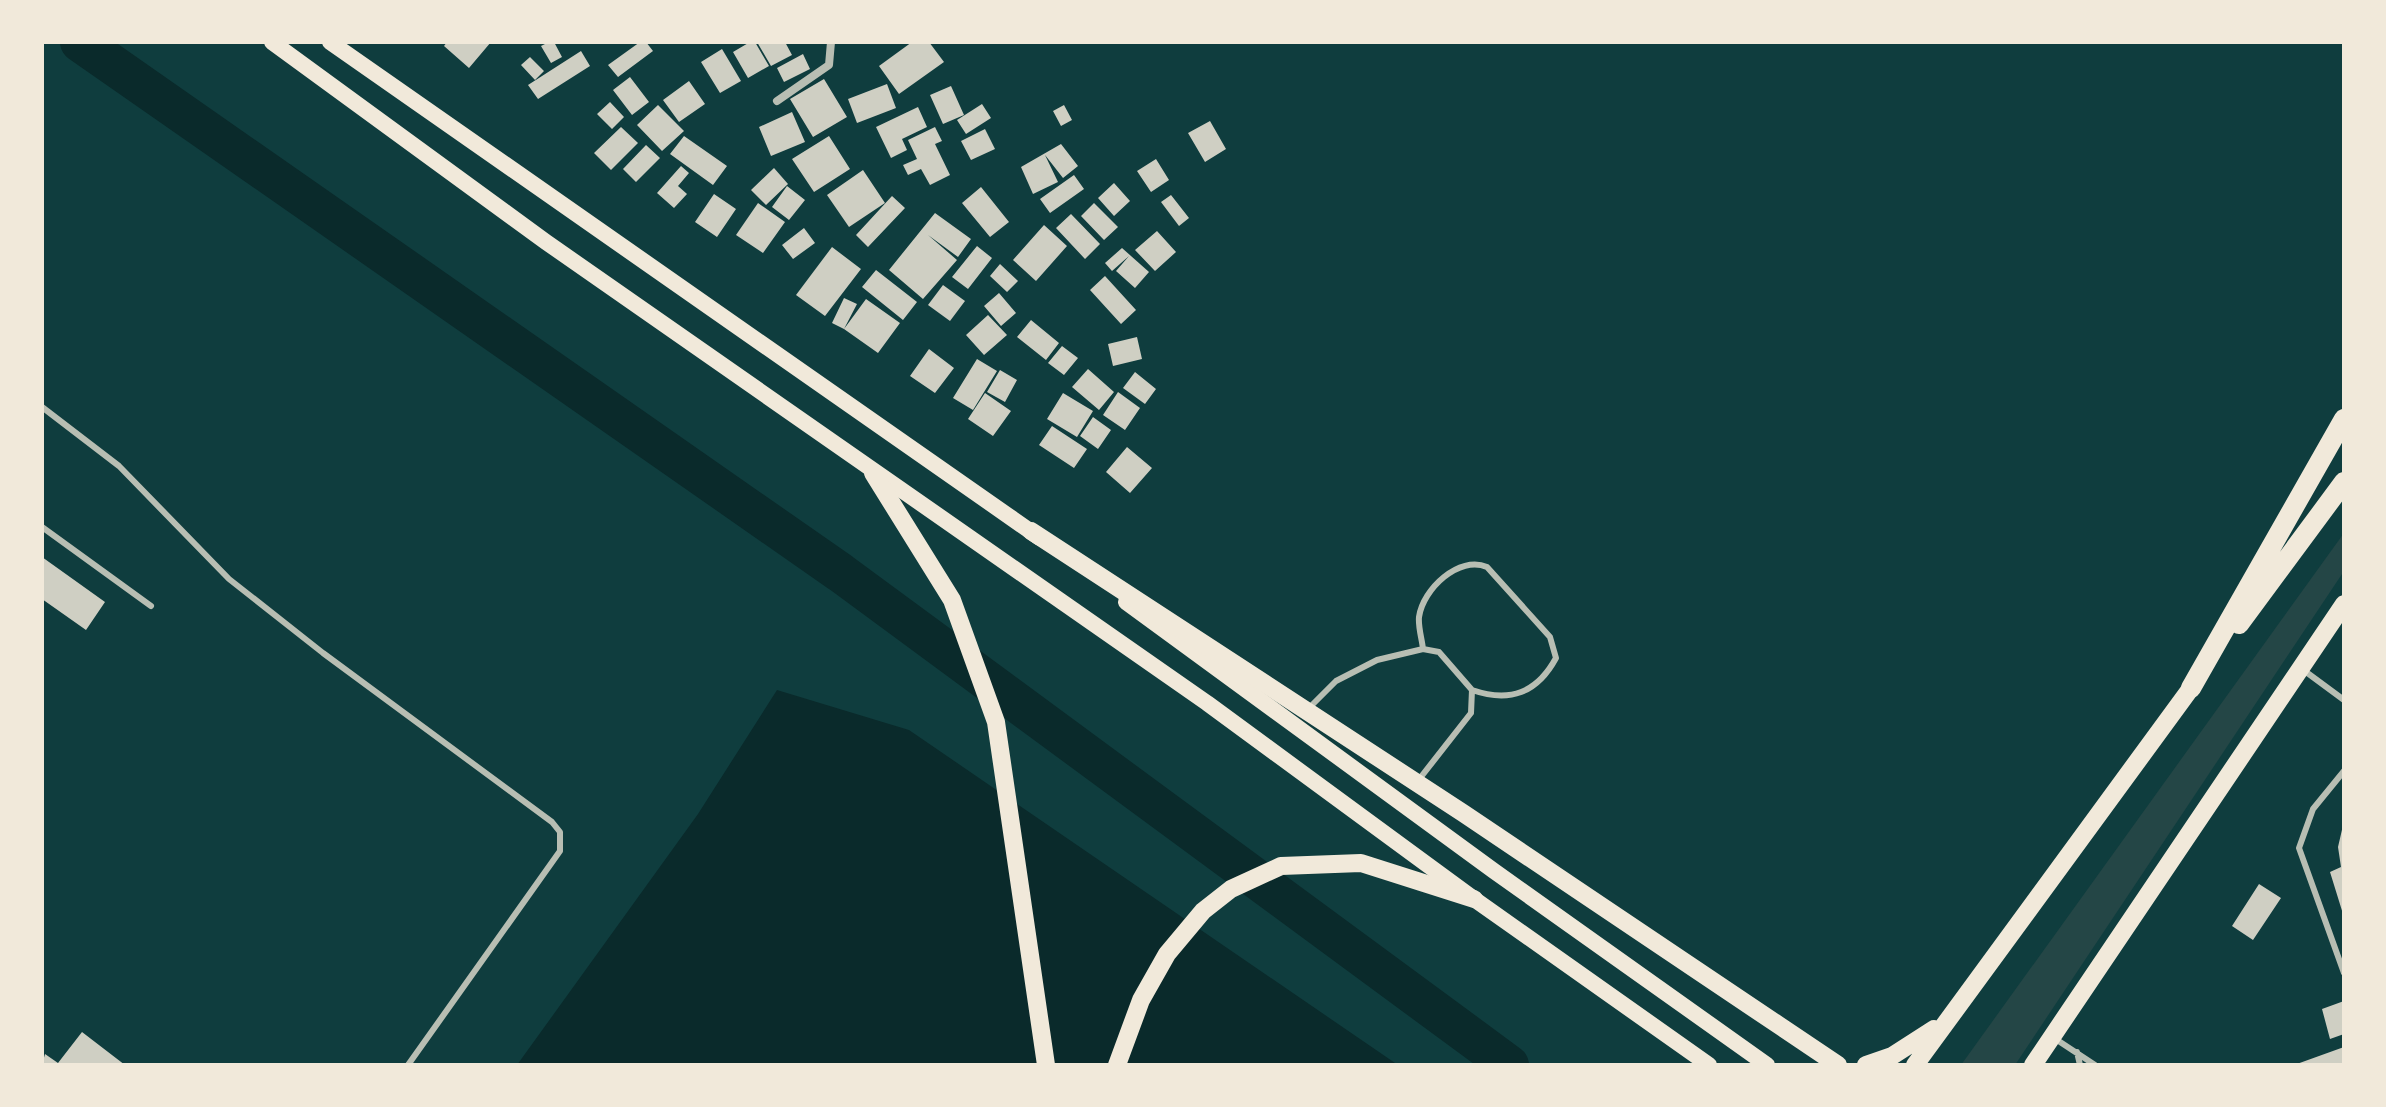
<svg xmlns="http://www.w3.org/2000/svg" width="2386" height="1107" viewBox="0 0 2386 1107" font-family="Mulish,sans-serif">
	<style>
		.green { fill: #244646 }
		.water { fill: #0a2a2b }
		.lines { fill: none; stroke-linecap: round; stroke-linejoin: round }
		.river { stroke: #0a2a2b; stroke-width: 40 }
		.building { fill: #cfcfc3 }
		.service { stroke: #b8beb3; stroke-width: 6 }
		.minor { stroke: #b8beb3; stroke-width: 8 }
		.secondary { stroke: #f1e9da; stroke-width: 16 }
		.primary { stroke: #f1e9da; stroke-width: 18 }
		.motorway { stroke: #f1e9da; stroke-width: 20 }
	</style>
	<rect width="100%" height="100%" fill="#0f3d3e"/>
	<path class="green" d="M2344,533V571L2015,1065H1961Z"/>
	<path class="water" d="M777,690L909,730L1398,1065H517L698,814Z"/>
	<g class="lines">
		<path class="river" d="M80,42L841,573L1509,1065"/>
	</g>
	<path class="building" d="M447,42H491L469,68L444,46Z
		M549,42H554L562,57L551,63L541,46Z
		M640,42H646L653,51L618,77L608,65Z
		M750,42H755L769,66L748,78L733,52Z
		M757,42H785L792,55L771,66Z
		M912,42H929L944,62L899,94L879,66Z
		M722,49L741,81L720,93L701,62Z
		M581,51L590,66L538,99L528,85Z
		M803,54L810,69L784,82L777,68Z
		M530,57L544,71L535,80L521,65Z
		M630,77L649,102L632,115L613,90Z
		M824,79L847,117L813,137L790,99Z
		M689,81L705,104L679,122L663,100Z
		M887,84L896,108L857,123L848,99Z
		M951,86L964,115L943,124L930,95Z
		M610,102L624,117L612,129L597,114Z
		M982,104L991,118L966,134L957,120Z
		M658,105L684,131L662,151L637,125Z
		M1064,105L1072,120L1061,126L1053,111Z
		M918,107L927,127L902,139L907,150L891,158L876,127Z
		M792,112L805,142L771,156L759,127Z
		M1210,121L1226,149L1205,162L1188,133Z
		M621,127L638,143L611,170L594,153Z
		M935,127L942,141L935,144L950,175L930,185L921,169L908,175L903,165L917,159L908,140Z
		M985,129L995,149L971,160L961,141Z
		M684,136L727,166L713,185L670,154Z
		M829,136L850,169L814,192L792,159Z
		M1061,144L1078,166L1063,178L1045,155L1058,182L1033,194L1021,167Z
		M646,145L660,158L636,182L623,169Z
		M1156,159L1169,180L1151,192L1137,171Z
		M681,166L689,173L678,186L687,194L674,208L657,193Z
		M774,168L788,184L766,205L751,190Z
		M863,170L885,203L849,227L827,195Z
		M1074,175L1084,189L1050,213L1040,199Z
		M1114,183L1130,201L1114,216L1098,198Z
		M787,186L805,200L789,220L772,207Z
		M981,187L1009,222L990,237L962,203Z
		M714,194L736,209L717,237L695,222Z
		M1171,195L1189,218L1179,226L1161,202Z
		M892,196L905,208L868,247L856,235Z
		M758,203L785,222L763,253L736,235Z
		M1094,203L1118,227L1104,240L1081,216Z
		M935,213L971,239L958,257L928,235L957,260L923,299L889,270Z
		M1071,214L1100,244L1085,259L1056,228Z
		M1044,225L1067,246L1036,281L1013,260Z
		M804,228L815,243L793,259L782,245Z
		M1157,231L1176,252L1155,271L1135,250Z
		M977,246L992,258L968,289L952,277Z
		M832,247L861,269L825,316L796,295Z
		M1122,248L1149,272L1135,288L1116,271L1129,256L1112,271L1105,263Z
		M1000,264L1018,281L1007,292L990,276Z
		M876,270L917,302L903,320L862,287Z
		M1105,276L1136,310L1121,324L1090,290Z
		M943,285L965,301L950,321L928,305Z
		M999,293L1016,313L1001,326L984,306Z
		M844,298L857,304L844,329L832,323Z
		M866,299L900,323L878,353L844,329Z
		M988,315L1007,335L984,355L966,335Z
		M1031,320L1059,343L1046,360L1017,337Z
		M1137,337L1142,359L1113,366L1108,344Z
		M1062,346L1078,358L1064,375L1048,363Z
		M929,349L954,368L935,393L910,376Z
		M977,359L997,371L973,410L953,398Z
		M1088,369L1114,392L1099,410L1072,387Z
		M1000,370L1017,380L1005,402L987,392Z
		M1135,372L1156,389L1145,404L1123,388Z
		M1118,392L1140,408L1125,430L1103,415Z
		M985,393L1011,411L993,436L968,419Z
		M1063,393L1093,411L1077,437L1047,419Z
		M1093,417L1111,430L1098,449L1080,436Z
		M1052,426L1087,449L1074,468L1039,445Z
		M1127,447L1152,468L1130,493L1106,472Z
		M42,557L105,602L86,630L42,599Z
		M2344,821V914H2343L2330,872L2341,867L2338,847Z
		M2259,884L2281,898L2253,940L2232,926Z
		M2344,1001V1034L2330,1039L2322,1009Z
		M82,1032L125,1065H42L45,1054L58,1063Z
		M2344,1047V1065H2294Z"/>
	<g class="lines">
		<path class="service" d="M42,407L119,466L229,579L323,653L552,822L560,832V851L408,1065
			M42,527L151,606
			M1423,649C1422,639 1418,627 1419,617C1423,589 1459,555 1487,567L1550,637L1556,658C1537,693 1510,703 1472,690
			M2302,669L2344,700
			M1309,708L1336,681L1377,660L1423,649L1439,652L1472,690L1471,713L1417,782
			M2344,771L2313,809L2299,848L2344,973
			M2054,1038L2095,1065
			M2077,1052L2080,1065"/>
		<path class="minor" d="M777,101L829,65L831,42"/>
		<path class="secondary" d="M272,42L546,242L1207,703L1474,899L1709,1065
			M330,42L1040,538
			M1126,602L1494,871L1767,1065"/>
		<path class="primary" d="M873,473L952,600L996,722L1046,1065
			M1031,531L1463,813L1838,1065
			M1117,1065L1141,1000L1167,954L1203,911L1231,889L1281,866L1361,863L1474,899
			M1866,1065L1892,1056L1934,1029
			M1915,1065L2191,688
			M2033,1065L2344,604"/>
		<path class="motorway" d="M2239,624L2344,482
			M2191,688L2344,419"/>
	</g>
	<rect width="2386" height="1107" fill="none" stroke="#f1e9da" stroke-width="88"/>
</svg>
